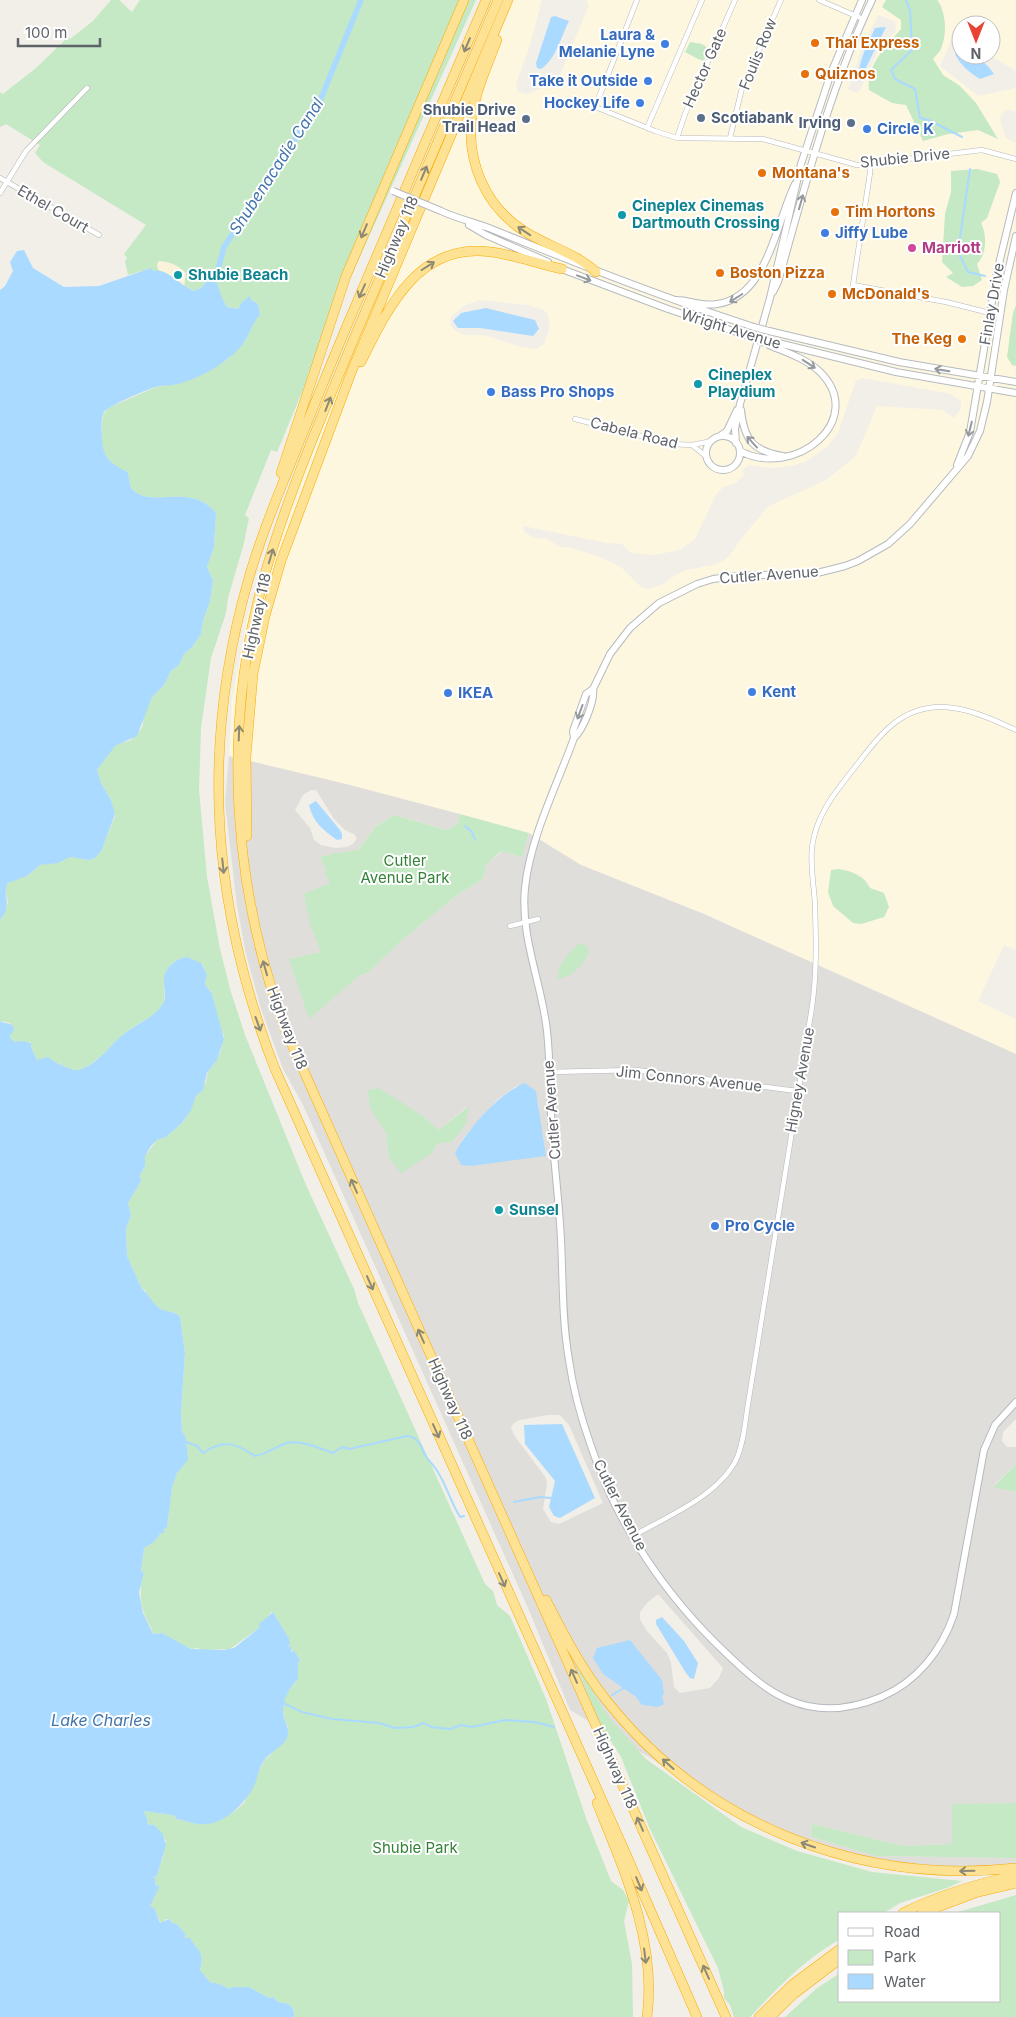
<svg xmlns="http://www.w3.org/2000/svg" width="1016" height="2017" viewBox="0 0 1016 2017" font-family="Inter,sans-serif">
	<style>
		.commercial { fill: #fef7e0; fill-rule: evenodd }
		.industrial { fill: #e0deda; fill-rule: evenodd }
		.green { fill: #c5e8c5 }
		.sand { fill: #fbf3d9 }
		.water { fill: #aadaff }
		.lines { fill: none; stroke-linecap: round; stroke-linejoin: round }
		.stream { stroke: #aadaff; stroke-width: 2 }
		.canal { stroke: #aadaff; stroke-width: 5.5 }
		.street-casing { stroke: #b5b8bc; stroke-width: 5.5 }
		.secondary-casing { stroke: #b6babf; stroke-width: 8 }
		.highway-casing { stroke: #f9ab00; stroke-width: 10 }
		.street { stroke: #fff; stroke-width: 4.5 }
		.secondary { stroke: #fff; stroke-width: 6 }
		.highway { stroke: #fde293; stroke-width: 9 }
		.secondary-bridge-casing { stroke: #b6babf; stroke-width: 8; stroke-linecap: butt }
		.secondary-bridge { stroke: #fff; stroke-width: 6 }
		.oneway { stroke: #8e8975 }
		.oneway2 { stroke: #979a9d }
		.food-dot { fill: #e8710a; stroke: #fff; stroke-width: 2 }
		.shop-dot { fill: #3f7fe0; stroke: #fff; stroke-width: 2 }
		.service-dot { fill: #5c6f8a; stroke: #fff; stroke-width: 2 }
		.culture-dot { fill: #0f9aa8; stroke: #fff; stroke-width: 2 }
		.hotel-dot { fill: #d1479c; stroke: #fff; stroke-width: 2 }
		.labels { text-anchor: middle; stroke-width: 4; stroke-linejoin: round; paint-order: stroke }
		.shop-label { font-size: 15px; font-weight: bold; fill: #366cbe; stroke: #fff; text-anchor: start }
		.food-label { font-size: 15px; font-weight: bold; fill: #c56008; stroke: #fff; text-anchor: start }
		.street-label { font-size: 15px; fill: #5f6368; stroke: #fff }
		.service-label { font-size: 15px; font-weight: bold; fill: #4e5e75; stroke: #fff; text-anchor: end }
		.culture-label { font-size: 15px; font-weight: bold; fill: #0d838f; stroke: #fff; text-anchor: start }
		.hotel-label { font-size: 15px; font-weight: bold; fill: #b23c85; stroke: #fff; text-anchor: start }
		.park-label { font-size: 15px; fill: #348238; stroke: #fff }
		.water-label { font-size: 16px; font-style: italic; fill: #4174aa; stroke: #fff }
	</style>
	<rect width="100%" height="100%" fill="#f1efe8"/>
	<path class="commercial" d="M492,0H542L529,48L516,84L518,92L528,94L548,85L560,75L589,5L586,0H886L882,7L901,20V29L894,38L892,103L906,105L923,141L948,134L978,130L997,138L960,86L943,75L933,59L942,47V6L937,0H1016V71L989,55H991V25H961V38L954,35L940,66L978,96L1016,88V112L1012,110H1006L1000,117L1001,124L1006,138L1016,143V305L1009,338L1012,365L1016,366V950L1004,945L978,1001L1016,1019V1054L704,914L581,865L529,833L320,857L358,850L350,785L229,756L232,701L248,613ZM878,15L895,21L896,31L880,46L860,91L855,93L848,89L861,51ZM951,171L997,174L1000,182L987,218L980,223L977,264L947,277L954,273L945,214L951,192ZM480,300L527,305L544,310L548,315L550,327L544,344L536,349L521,347L484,335H464L454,330L450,324L451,317L465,305ZM863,378L951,394L961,401V409L954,418L943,410L877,406L856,456L826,480L769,506L743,536L733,551L726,559L714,565L686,570L676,575L663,584L648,589L641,587L621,567L600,557L572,548L560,547L545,538L537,539L524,532L523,526L607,543L622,544L631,553L653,555L680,550L695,539L716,495L723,487L736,483L744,475L742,470L749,465L772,468L790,466L805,462L828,446L838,433L856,380ZM848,871L865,879L870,888L889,907L884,917L861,924Z"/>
	<path class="industrial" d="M229,756L350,785L460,814L457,824L447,830L394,815L375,827L358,850L320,857L326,870L325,873L331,883L322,952L290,959L359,976L370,971L401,941L456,896L483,879L486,865L502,851L522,857L529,833L581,865L704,914L1016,1054V1419L1003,1432L1002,1441L1007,1447H1016V1464L993,1486L1016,1492V1803L952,1805V1844L904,1846L812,1824L811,1837L876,1856L1016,1858V1867L985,1874L834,1857L717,1798L570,1710L528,1608L303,1105L283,1069L261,1009L246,954L237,906L225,803ZM311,790H316L334,819L345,830L354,834L357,838L353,844L347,847L335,848L321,845L314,840L310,828L295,810L303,795ZM516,1086L535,1091L539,1106L455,1153L464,1137L497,1100ZM401,1103L423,1116L439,1130L468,1106L438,1143L432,1153L417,1162L389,1157L386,1133ZM548,1415H560L569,1425L603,1503L559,1524L551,1522L543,1509L547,1484L546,1478L514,1435L511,1427L514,1423L520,1420ZM658,1594L723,1668L719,1678L710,1688L680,1693L674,1687L671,1663L667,1653L646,1630L640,1619V1612L647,1603Z"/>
	<path class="green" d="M111,0H119L132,12L140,0H476L353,272L310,372L309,371L305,385L277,452L271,450L245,515L249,518L244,543L228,598L226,613L211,658L201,728L199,790L207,877L220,949L230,989L245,1035L306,1185L354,1289L358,1303L485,1584L493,1591L497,1605L510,1616L546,1699L586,1818L611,1881L623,1890L629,1901L624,1921L632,1964L633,2017H294C296,2005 287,2003 278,2002L273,1997L269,1998L249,1987H232L230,1989L215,1983H211L200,1970C205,1954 198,1950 190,1938H184L186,1935L177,1924L172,1923L170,1919H166L161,1924L155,1909L150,1906L158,1885L156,1886L155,1878L153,1877L157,1876L163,1857L166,1841L154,1825L147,1824L148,1821L144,1811L172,1815L175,1816L176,1819L199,1824L216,1821L235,1811L244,1803L264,1761L283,1742L288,1733V1727L285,1721L282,1704L288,1691L298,1679V1665L300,1660L293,1649L292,1653L290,1646L288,1648L290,1644C286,1634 279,1623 274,1613L271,1612L259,1628L230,1649L203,1650L197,1648L192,1649L174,1641L162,1633L153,1634C152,1627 147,1622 145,1616C140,1604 139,1585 144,1573L141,1571L144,1549L142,1548C148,1547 158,1540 160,1533H164L165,1528H167L172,1488L177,1473L186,1461L187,1455L186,1438L182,1431L181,1413L185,1353L180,1317C175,1312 172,1312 165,1311C156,1308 149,1298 145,1290L142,1289L127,1256L126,1229L131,1215L128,1203L141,1181L140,1175L145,1166V1156L157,1140L166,1137L184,1121L196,1096L206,1082L208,1072L215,1063L220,1053L224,1036L217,1020L211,992L205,984L207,975L203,965L187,957C177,958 164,968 164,979C163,989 167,997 162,1005C152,1020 138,1022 125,1033C112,1043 94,1068 77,1070C71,1071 52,1060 47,1057L42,1060H37L31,1047V1042H15L11,1039L10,1035L14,1028L10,1023L0,1021V920L8,903L6,892V885L15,879L27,876L40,865L58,862L70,857L89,860L95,858L102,850L115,816L111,800L101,783L97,770L115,745L131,740L142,728L145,710L152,697L164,685L171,671L179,665L184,654L193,646L201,634L203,621L210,601L213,580L207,567L214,547L216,513C191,482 155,508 134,491C129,487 129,478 128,472L115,467L104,454L102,446V422L103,415L108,408L156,387L177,384L228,359L246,340L255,320L260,315L258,304L251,300L242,302L238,309L227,307C222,301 216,284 216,277H210L202,287L194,291L149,269L128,275L125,262L127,258L124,254L146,225L43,162L35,153L40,145L6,124L0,127V92L3,94L36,68L68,37L70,39L93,21Z
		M886,0H937C946,12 947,32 942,46C941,51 936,55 933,59L943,75L960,86L976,103L998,139L978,130L948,134L923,141L906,105L892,103L869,90C866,65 886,47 901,29V20L882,7Z
		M690,42L702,44L708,48L704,61L698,59L685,52Z
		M977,169L997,174L1000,182L987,218L981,223C987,234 987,254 977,264L982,280L973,286L962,287L946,277L953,273L942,262L945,214L951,192V171Z
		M1016,305V366L1012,365L1007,357L1013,313Z
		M460,814L529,833L522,857L501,851L486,865L483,879L456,896L401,941L370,971L359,976L309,1019L289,959L321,952L310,924L304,894L330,883L325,873L326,870L320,857L333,854L334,852L339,853L358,850L375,827L394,815L447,830L457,824Z
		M838,869C852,871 863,875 870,888L884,893L889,907L884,917L861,924L853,923L833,906L828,892L831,870Z
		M579,943L587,946L589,952C582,966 574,976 558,979C556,965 570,953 579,943Z
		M379,1088L423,1116L439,1130L469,1106L466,1124L452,1142L438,1143L432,1153L401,1173L389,1157L386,1133L370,1108L368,1090Z
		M1016,1464V1492L993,1487Z
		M576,1664L608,1716L646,1759L741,1827L797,1851L872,1872L962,1881L947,1888L900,1903L884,1913H840V1939C804,1960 778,1987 750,2017H734L730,2005L724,1998V1991L718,1968L650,1829L621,1757L600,1724Z
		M1016,1803V1858L876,1856L811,1837L812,1824L904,1846L952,1844V1804Z
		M1016,1895V2017H785L816,1989L840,1973V2001H1000V1913H955Z"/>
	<path class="sand" d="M159,261C171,262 178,265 186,273L184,287L166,273L158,270L157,264Z"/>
	<path class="water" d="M555,16L569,21C561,37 556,59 541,69L537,68L536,63L551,17Z
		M886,27L859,82C856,65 868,44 875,28Z
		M957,47L961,50V55C976,55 986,62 994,74L980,79C969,72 961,66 955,54Z
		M24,250L33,268L64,287L99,286L151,268L153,271C166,267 181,286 194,291L202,287L210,277H216C216,284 223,301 227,307L238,309L242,302L250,296L251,300L258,304L260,315C253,322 251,330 247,338C239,351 226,361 213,369C203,375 189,381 178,384C171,386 163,385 155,387C146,390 108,406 104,412C100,420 102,431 102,439C102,457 112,465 128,472C129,478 129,487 134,491C155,508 191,482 216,513L214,547L207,567L213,580L210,601L203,621L201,634L193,646L184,654L179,665L171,671L164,685L152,697L137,736L115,746L97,770L101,783L111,800L115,814L102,850L95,858L89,860L70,857L58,863L40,865L27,876L8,883C1,894 14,903 0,920V290L5,286L13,271L10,262L17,251Z
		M486,308L535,320L539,329L533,336L480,328H458L453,321L461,313Z
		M316,801L340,830L342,834V839L337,840C323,830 313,822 309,805Z
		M187,957L201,963L204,968L207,975L205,984L212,994L224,1039L217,1060L207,1073L203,1090L196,1096L191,1110L182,1123L166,1137L157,1140L151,1146L145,1156V1166L140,1175L141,1181L128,1203L131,1215L126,1229L127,1256L142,1289C148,1293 152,1302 158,1307C165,1313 174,1310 180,1317L185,1353L181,1413L182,1431L186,1438L188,1460L177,1473L172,1488L167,1528H165L164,1533H160C159,1539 148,1547 143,1548L144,1549L141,1571L144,1573L139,1592L143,1613L153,1634L162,1633L191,1649L223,1650L234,1648L259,1628V1624L273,1612L289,1639L290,1644L288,1647L291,1646V1652L294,1650L300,1660L298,1665V1679C286,1691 279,1707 286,1723C288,1728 289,1732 287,1738C282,1748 269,1752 263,1762C258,1770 257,1782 252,1790C241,1807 222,1827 198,1824C191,1823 183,1820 176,1819L175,1816L172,1815L144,1811L148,1821L147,1824L154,1825L160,1831V1833L162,1832L166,1845L157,1876L153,1877L155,1878L156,1886L159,1885V1887L150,1906L155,1909L160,1923L169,1919L172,1923L177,1924L186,1935L184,1938H190C198,1951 205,1952 200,1970L211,1983H216L230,1989L232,1987H249L269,1998L273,1997L278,2002C288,2003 295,2005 294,2017H0V1021C6,1025 14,1021 14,1031L10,1035L11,1039L15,1042L23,1041L31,1043V1047L37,1060L48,1057C52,1061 72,1071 78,1070C98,1066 112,1041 129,1030C141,1022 153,1018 162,1005C168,996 163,989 164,979C164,968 177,958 187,957Z
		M525,1083L536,1091L546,1156L471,1166L461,1165L455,1153C468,1129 499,1093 525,1083Z
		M562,1424L595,1498L560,1518L554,1516L549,1507L555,1481L525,1444L524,1425Z
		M662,1617L684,1641L698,1663L694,1679L690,1678L686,1673L656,1624V1620Z
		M630,1640L662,1680L664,1694L662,1696L664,1704L658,1707L642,1705L636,1697L603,1674L593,1658L597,1648Z"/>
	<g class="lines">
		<path class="stream" d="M906,0L910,10L912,50L891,70L895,79L915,89L920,118L929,120L962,137
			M970,169L958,252L968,272L985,276
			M465,826L472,832L475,840
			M186,1442L197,1446L203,1453C223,1439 236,1443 255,1456C270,1453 274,1447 287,1443C302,1440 319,1448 333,1453L342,1447L349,1449L407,1436C420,1437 421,1449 427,1458C431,1463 436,1468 439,1474C447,1487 451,1503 460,1517L464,1516
			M514,1502L540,1497L551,1498
			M612,1695L624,1688
			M283,1703L302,1712L332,1719L379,1723L395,1728L413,1727L424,1723L431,1727L450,1729L461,1725L472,1727L505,1720L535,1722L554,1727"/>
		<path class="canal" d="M216,277L224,247L320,101L361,0"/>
		<g class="street-casing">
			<path id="street" d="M819,0L863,19
				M563,103L578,100L655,131L677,138L763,139L857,165L982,150L1016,159
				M595,106L604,85L637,0
				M647,128L702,0
				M677,138L685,114L735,0
				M730,138L742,88L781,0
				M870,164V173L853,285L946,302L990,313
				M0,178L99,235
				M0,193L26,151L87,88
				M575,419L672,444L692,445L712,441
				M692,445L707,457
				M510,926L538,919
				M549,1072L636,1070L797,1091
				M633,1536C666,1517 718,1496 736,1460C744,1443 745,1422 748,1404L812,1007C817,972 816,939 815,904C814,886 810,866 812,847C816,816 833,795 852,771C864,756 876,738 892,725C932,692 975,711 1016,730"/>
		</g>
		<g class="secondary-casing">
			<path id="secondary" d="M441,211C458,219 477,223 494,230C580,265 666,299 754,327
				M469,225L486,235L548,262
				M559,268L668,309L751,337
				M773,292L778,282C805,187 829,90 872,0
				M676,300C690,300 703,307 717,304C768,297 776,222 795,184
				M769,331L899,362L1016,382
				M766,340L896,372L1016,393
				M741,410C744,440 753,451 783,456
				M720,436L727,431L737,410
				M706 453a17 17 0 1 1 34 0a17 17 0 1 1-34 0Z
				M736,443L735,429L740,404L770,298L801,164L831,73L862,0
				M740,451C795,480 869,419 819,371C805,358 785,352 769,345
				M957,465L970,432L997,272L1016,193
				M593,689C595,701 583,730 574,738C557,785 530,838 525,888C520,937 542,984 547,1031C550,1059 550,1086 551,1114C553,1156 559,1198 561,1240C563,1279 562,1321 569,1360C573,1389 581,1418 591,1446C617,1525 667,1598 728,1655C746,1672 765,1690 789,1700C819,1713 852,1709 881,1697C917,1682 942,1650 954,1614L984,1450L995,1425L1016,1402
				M574,738L573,731L586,694L593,689L610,654L630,628L659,603L697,584L713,579L737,576L817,573L845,566L858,561L888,544L910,524L968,456L980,431L987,402L1004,290L1016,236"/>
		</g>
		<g class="highway-casing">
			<path id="highway" d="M486,0C439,109 393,219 346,328C324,380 303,433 282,485C269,517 257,549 248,581C200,749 212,907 275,1069L626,1854L697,2017
				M498,0C450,112 402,224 355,336C322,416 286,498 263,581C222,729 232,887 286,1031L726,2017
				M497,40C488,64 476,90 472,116C466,161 485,206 524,231C547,246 576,253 596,272
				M361,362C388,308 418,242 491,252C515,255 538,264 562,269
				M281,473L346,276L464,0
				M247,836L246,757L253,674L265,616L281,561L351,373L508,0
				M546,1600C564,1635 582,1670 607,1701C705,1825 859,1885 1016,1868
				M597,1803C624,1870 657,1942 647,2017
				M903,1913C938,1895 977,1884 1016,1875
				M922,1913L975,1893L1016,1883
				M759,2017L793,1984L840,1949
				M770,2017L794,1994L840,1959"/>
		</g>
		<use href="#street" class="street"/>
		<use href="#secondary" class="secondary"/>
		<use href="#highway" class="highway"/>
		<g class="secondary-bridge-casing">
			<path id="secondary-bridge" d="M393,191L441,211
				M754,327L769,331
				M751,337L765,343"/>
		</g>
		<use href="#secondary-bridge" class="secondary-bridge"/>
	</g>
	<defs><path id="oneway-shaft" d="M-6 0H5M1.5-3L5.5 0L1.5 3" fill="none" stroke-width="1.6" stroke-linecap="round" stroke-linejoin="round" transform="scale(1.25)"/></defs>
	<g class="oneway">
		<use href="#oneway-shaft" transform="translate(467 45) rotate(113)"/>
		<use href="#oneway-shaft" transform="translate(424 173) rotate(-67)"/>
		<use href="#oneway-shaft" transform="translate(364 231) rotate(113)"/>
		<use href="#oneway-shaft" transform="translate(524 231) rotate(-146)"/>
		<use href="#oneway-shaft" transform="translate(428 266) rotate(-32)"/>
		<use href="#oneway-shaft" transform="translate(362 291) rotate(114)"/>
		<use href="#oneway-shaft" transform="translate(328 404) rotate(-69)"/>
		<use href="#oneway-shaft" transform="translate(271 556) rotate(-73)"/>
		<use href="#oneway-shaft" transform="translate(239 733) rotate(-88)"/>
		<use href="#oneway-shaft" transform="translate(223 866) rotate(84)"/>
		<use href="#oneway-shaft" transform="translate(265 968) rotate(-106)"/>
		<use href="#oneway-shaft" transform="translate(258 1024) rotate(70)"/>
		<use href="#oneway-shaft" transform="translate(354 1186) rotate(-114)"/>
		<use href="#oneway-shaft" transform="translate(370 1283) rotate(66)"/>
		<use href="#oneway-shaft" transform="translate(421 1336) rotate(-114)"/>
		<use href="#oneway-shaft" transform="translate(436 1431) rotate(66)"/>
		<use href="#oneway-shaft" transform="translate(502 1580) rotate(66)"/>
		<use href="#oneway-shaft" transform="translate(574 1676) rotate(-114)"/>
		<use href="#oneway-shaft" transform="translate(668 1764) rotate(-138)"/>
		<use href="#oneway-shaft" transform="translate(640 1824) rotate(-114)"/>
		<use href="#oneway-shaft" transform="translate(808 1845) rotate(-161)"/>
		<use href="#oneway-shaft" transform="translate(967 1871) rotate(179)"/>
		<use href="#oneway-shaft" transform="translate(639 1884) rotate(67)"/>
		<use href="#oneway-shaft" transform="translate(645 1956) rotate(83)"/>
		<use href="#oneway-shaft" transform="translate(706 1972) rotate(-114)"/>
	</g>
	<g class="oneway2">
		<use href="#oneway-shaft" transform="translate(801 202) rotate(-74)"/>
		<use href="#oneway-shaft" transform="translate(584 278) rotate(21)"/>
		<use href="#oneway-shaft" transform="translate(736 298) rotate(148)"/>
		<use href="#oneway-shaft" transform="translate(809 364) rotate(33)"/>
		<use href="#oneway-shaft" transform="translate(942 370) rotate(-170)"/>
		<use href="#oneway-shaft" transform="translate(970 429) rotate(104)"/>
		<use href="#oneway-shaft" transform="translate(752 442) rotate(-132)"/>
		<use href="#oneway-shaft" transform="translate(580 712) rotate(110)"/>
	</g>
	<g class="food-dot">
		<circle cx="815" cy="43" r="5"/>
		<circle cx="805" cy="74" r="5"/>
		<circle cx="762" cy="173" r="5"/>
		<circle cx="835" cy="212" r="5"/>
		<circle cx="720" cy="273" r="5"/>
		<circle cx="832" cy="294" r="5"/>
		<circle cx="962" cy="339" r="5"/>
	</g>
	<g class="shop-dot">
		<circle cx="665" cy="44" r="5"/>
		<circle cx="648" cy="81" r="5"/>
		<circle cx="640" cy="103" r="5"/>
		<circle cx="867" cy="129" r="5"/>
		<circle cx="825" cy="233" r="5"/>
		<circle cx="491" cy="392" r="5"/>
		<circle cx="752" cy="692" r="5"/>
		<circle cx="448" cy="693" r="5"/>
		<circle cx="715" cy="1226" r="5"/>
	</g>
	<g class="service-dot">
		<circle cx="701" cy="118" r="5"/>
		<circle cx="526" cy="119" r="5"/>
		<circle cx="851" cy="123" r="5"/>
	</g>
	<g class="culture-dot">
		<circle cx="622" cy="215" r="5"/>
		<circle cx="178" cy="275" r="5"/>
		<circle cx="698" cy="384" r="5"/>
		<circle cx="499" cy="1210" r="5"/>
	</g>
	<circle class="hotel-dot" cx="912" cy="248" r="5"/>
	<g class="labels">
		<g class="shop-label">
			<text x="655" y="40" text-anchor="end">Laura &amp;<tspan x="655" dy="17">Melanie Lyne</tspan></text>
			<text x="638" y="86" text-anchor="end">Take it Outside</text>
			<text x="630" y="108" text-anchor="end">Hockey Life</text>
			<text x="877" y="134">Circle K</text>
			<text x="835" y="238">Jiffy Lube</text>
			<text x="501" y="397">Bass Pro Shops</text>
			<text x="762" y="697">Kent</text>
			<text x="458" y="698">IKEA</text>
			<text x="725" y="1231">Pro Cycle</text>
		</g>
		<g class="food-label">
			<text x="825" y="48">Thaï Express</text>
			<text x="815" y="79">Quiznos</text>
			<text x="772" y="178">Montana's</text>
			<text x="845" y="217">Tim Hortons</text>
			<text x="730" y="278">Boston Pizza</text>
			<text x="842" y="299">McDonald's</text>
			<text x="952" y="344" text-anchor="end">The Keg</text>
		</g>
		<g class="street-label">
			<text transform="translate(758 54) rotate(-68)" y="5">Foulis Row</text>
			<text transform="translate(705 68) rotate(-66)" y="5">Hector Gate</text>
			<text transform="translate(905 158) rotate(-6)" y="5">Shubie Drive</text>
			<text transform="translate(53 209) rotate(30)" y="5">Ethel Court</text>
			<text transform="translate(397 237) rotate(-67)" y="5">Highway 118</text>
			<text transform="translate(992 304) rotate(-80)" y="5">Finlay Drive</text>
			<text transform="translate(731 329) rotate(17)" y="5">Wright Avenue</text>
			<text transform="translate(634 433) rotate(14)" y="5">Cabela Road</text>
			<text transform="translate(769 575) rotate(-4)" y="5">Cutler Avenue</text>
			<text transform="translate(257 616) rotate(-78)" y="5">Highway 118</text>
			<text transform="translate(287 1028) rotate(69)" y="5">Highway 118</text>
			<text transform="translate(689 1079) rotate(6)" y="5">Jim Connors Avenue</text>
			<text transform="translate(800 1080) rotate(-80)" y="5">Higney Avenue</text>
			<text transform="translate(552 1110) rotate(-94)" y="5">Cutler Avenue</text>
			<text transform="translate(450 1399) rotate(66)" y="5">Highway 118</text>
			<text transform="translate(620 1505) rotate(63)" y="5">Cutler Avenue</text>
			<text transform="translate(615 1768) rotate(66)" y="5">Highway 118</text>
		</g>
		<g class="service-label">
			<text x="516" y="115">Shubie Drive<tspan x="516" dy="17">Trail Head</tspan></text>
			<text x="711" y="123" text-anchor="start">Scotiabank</text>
			<text x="841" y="128">Irving</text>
		</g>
		<g class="culture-label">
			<text x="632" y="211">Cineplex Cinemas<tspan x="632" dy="17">Dartmouth Crossing</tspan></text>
			<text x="188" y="280">Shubie Beach</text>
			<text x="708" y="380">Cineplex<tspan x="708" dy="17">Playdium</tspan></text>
			<text x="509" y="1215">Sunsel</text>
		</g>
		<g class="hotel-label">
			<text x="922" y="253">Marriott</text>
		</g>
		<g class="park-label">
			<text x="405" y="866">Cutler<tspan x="405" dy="17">Avenue Park</tspan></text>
			<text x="415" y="1853">Shubie Park</text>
		</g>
		<g class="water-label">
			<text transform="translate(276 166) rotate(-57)" y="6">Shubenacadie Canal</text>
			<text x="101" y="1726">Lake Charles</text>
		</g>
	</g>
	<rect x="838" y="1912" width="162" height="90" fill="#ffffff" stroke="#bfc1c3"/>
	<rect x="848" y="1928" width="25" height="8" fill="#ffffff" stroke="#bfc1c3"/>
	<text x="884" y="1937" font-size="15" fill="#5f6368">Road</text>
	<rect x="848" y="1950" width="25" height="15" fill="#c5e8c5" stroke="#bfc1c3"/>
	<text x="884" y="1962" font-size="15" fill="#5f6368">Park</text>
	<rect x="848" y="1974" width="25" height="15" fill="#aadaff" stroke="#bfc1c3"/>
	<text x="884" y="1987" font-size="15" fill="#5f6368">Water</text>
	<g transform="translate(976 40) rotate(180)"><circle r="24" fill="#ffffff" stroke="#bfc1c3"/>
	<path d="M0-4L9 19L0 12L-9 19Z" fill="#ea4335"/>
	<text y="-8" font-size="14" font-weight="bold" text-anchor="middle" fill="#5f6368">N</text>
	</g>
	<path d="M18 38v8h82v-8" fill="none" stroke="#5f6368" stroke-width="2.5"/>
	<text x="25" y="38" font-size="15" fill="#5f6368" stroke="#ffffff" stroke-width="4" paint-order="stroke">100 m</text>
</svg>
